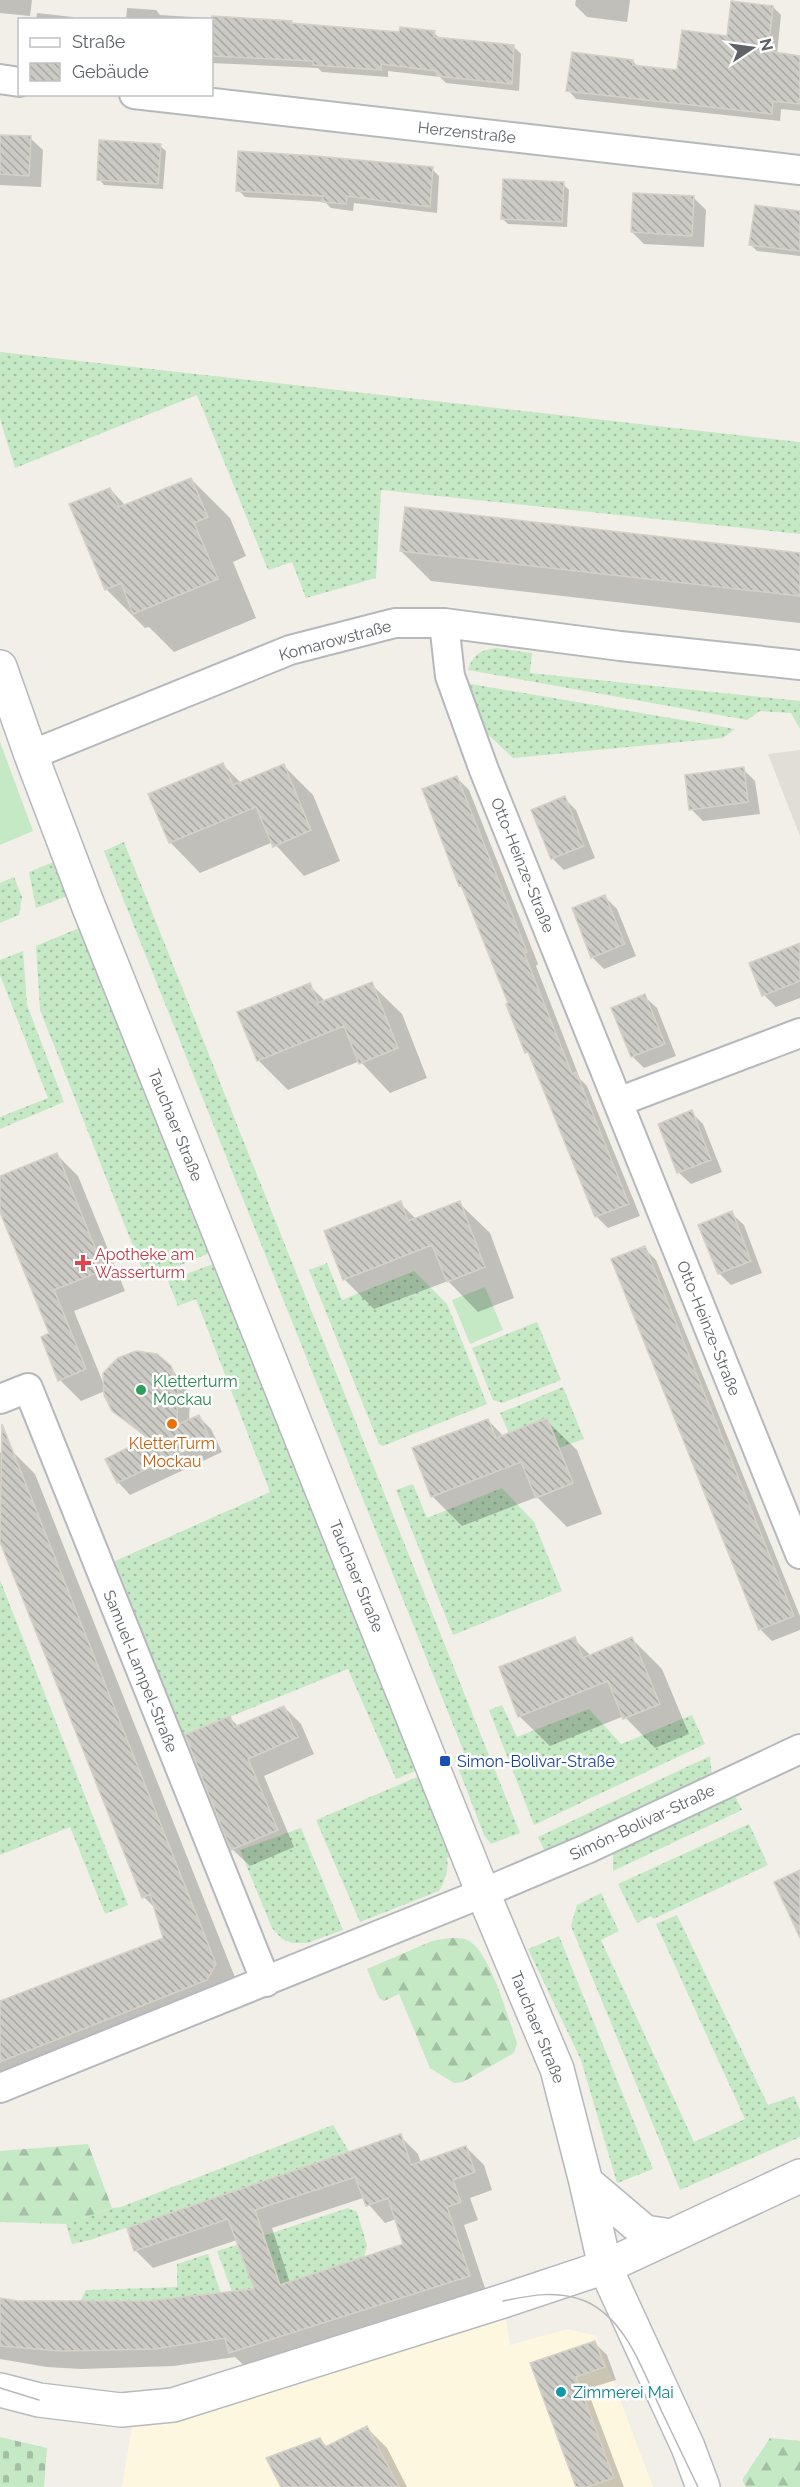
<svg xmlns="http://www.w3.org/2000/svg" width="800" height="2487" viewBox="0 0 800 2487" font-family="Raleway,sans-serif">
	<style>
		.commercial { fill: #fef7e0 }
		.education { fill: #e1ded6 }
		.grass { fill: url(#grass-dots) }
		.forest { fill: url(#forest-firs) }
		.cemetery { fill: url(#cemetery-stones) }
		.park { fill: #c5e8c5 }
		.shadow { fill: #0003; fill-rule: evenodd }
		.building { fill: url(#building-back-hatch); stroke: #d6d1c6; stroke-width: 1.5; fill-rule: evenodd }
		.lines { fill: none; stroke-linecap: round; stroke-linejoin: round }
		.minor-casing { stroke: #b5b8bc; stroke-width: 32 }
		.tertiary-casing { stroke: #b5b8bc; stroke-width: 36 }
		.secondary-casing { stroke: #b6babf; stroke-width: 36 }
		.minor { stroke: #fff; stroke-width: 28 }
		.tertiary { stroke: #fff; stroke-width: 33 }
		.secondary { stroke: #fff; stroke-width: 33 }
		.tram { stroke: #b6b7b8; stroke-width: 1.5 }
		.health-dot { fill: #e0444e; stroke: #fff; stroke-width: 2 }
		.leisure-dot { fill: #2e9e5b; stroke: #fff; stroke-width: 2 }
		.food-dot { fill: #e8710a; stroke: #fff; stroke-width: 2 }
		.transit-dot { fill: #1a4fb4; stroke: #fff; stroke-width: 2 }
		.culture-dot { fill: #0f9aa8; stroke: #fff; stroke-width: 2 }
		.labels { text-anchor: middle; stroke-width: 5; stroke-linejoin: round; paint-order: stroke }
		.street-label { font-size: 16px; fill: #5f6368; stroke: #fff }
		.health-label { font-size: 16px; fill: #be3a42; stroke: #fff; text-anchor: start }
		.leisure-label { font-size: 16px; fill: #27864d; stroke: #fff; text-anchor: start }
		.food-label { font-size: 16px; fill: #c56008; stroke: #fff }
		.transit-label { font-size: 16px; fill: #164399; stroke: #fff; text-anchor: start }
		.culture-label { font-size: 16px; fill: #0d838f; stroke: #fff; text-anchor: start }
	</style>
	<defs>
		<pattern id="grass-dots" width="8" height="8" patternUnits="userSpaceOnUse" patternTransform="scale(1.5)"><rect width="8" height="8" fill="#c5e8c5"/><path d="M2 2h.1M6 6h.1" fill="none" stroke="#a3c0a4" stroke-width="1.8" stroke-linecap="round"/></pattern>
		<pattern id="forest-firs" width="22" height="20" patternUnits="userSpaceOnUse" patternTransform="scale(1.5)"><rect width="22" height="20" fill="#c5e8c5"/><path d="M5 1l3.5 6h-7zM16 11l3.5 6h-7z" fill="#a3c0a4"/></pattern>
		<pattern id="cemetery-stones" width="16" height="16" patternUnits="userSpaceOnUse" patternTransform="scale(1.5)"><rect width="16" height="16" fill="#c5e8c5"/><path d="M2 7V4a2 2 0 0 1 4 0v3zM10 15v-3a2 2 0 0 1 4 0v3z" fill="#a3c0a4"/></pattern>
		<pattern id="building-back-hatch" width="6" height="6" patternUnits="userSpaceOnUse" patternTransform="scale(1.5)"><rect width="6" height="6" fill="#cccac5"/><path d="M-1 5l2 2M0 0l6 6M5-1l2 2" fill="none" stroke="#a9a8a4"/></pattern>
	</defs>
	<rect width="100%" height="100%" fill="#f1efe8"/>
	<path class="commercial" d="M503,2301L510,2345L568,2329L596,2336L653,2487H122L135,2409Z"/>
	<path class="education" d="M800,750V836L768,754Z"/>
	<path class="grass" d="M0,352L800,442V534L381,490L376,578L306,598L292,562L268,570L197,395L15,468L0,419Z
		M496,648L532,653L530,673L800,701V729L791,713L760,711L747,720L468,670C473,655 480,650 496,648Z
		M465,683L735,729L723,738L513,758L476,723Z
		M124,842L520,1833L491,1844L484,1835L454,1757L464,1752L104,851Z
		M56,861L70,895L36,908L29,872Z
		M14,877L22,897L19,915L0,923V883Z
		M84,926L212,1252L146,1279L40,1010L36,946Z
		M23,951L27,1005L64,1102L0,1129V1117L48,1098L0,975V960Z
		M218,1262L420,1769L396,1779L348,1669L182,1736L115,1561L270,1492L196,1299L178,1306L168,1281Z
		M327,1263L342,1300L414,1271L447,1304L487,1404L383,1446L379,1444L309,1270Z
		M537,1322L561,1380L502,1403L493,1400L472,1348Z
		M563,1387L584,1439L559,1448L509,1433L500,1413Z
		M413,1484L427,1518L502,1488L534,1522L562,1591L453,1635L396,1490Z
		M0,1580L128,1905L105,1914L70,1827L0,1855Z
		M502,1705L517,1737L589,1709L621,1744L692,1715L705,1744L534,1825L489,1710Z
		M710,1756L712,1777L546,1854L538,1837Z
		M422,1775L453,1855L447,1858C449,1870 445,1880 439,1891L360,1922L316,1820Z
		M734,1794L742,1810L613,1871V1850Z
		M749,1824L768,1865L653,1919L651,1916L637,1923L618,1884Z
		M301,1828L343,1930L307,1943H293L282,1939L272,1928L240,1850Z
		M601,1893L619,1931L601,1940L694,2142L745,2119L656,1924L677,1915L768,2105L794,2096L800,2110V2137L680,2190L571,1926L577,1905Z
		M559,1936L653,2169L617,2183L581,2060L528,1949Z
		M333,2125L350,2153L90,2240L72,2244L66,2224L112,2208L121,2207Z
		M348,2208L357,2212L367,2245L364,2258L235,2300L217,2251L237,2245L244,2262L263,2236Z
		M208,2254L224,2303L216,2294L149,2301L80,2302L86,2290L177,2287V2264Z"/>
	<path class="forest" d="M449,1938C457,1938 465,1937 472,1943C492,1959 508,2018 517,2043L514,2053L463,2082L454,2083L430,2068L399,1994L384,2001L379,1998L367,1969L432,1941Z
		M88,2144L112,2208L66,2224L0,2222V2151Z
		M770,2438L800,2441V2487H746L742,2480Z"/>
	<path class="cemetery" d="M0,2437L47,2448L44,2487H0Z"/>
	<path class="park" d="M0,742L33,831L0,845Z
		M485,1287L503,1330L470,1344L452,1300Z"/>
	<path class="shadow" d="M0,0H32L30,16L0,13Z
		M576,0H630L627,22L587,17L575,5Z
		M773,7L781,15L777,54L800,57V111L781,109L780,121L576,99L568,90L633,61L638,67L679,71Z
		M127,8L156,10L160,15L291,23L294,25L400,33H434L441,39L513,46L521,54L519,91L446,83L440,77L388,71V77L322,72L318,68L212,63V20H126Z
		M37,13L73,17L75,20H36Z
		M0,136L30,138L43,150L41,187L0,185Z
		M160,146L166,151L163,189L104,185L99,179Z
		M432,169L439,176L437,213L354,203L353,211L331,208L325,202L245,197L238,190Z
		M563,184L569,190L567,227L508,224L502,218Z
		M694,198L706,210L704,247L644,244L632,232Z
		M800,213V256L757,251L751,245Z
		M191,479L230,518L246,556L233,562L256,618L174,652L149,627L145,628L106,589L110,489L126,506Z
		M401,551L800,555V623L431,581Z
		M223,765L241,783L283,765L313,795L340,861L304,876L273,842L200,873L170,842Z
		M743,769L755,781L760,814L703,821L691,809Z
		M457,778L469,790L538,964L536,966L580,1079L587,1086L640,1216L608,1228L596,1216L532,1058L527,1052L510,1003L465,889L460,885Z
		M564,798L576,810L595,858L564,870L552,858Z
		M605,897L617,909L636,956L604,969L592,957Z
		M800,945V998L776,1007L764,995Z
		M371,984L402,1014L427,1078L390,1093L360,1061L288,1090L258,1060L309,985L326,1002Z
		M644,996L657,1008L676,1056L644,1068L632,1056Z
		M691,1112L703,1124L722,1172L691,1184L678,1172Z
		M57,1155L78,1176L125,1291L74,1311L104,1385L165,1361L187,1388L190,1397L189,1421L199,1417L211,1429L222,1452L130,1495L118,1482L149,1440L113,1410L105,1391L81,1401L60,1380L51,1334L0,1208V1178Z
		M400,1203L417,1220L459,1203L490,1233L514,1298L478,1312L448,1281L374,1309L344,1279Z
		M731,1213L744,1225L762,1273L731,1285L719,1273Z
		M644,1248L656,1260L800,1616V1630L772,1641L760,1629Z
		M488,1420L504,1437L546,1420L577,1450L602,1514L567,1527L537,1497L462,1526L432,1496Z
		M10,1449L35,1474L240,1990L0,2093V2003L165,1939L157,1910L144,1897L0,1537V1453Z
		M574,1639L591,1656L632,1639L662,1669L689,1734L655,1748L624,1716L550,1746L519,1716Z
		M284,1707L301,1724L314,1754L264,1776L294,1847L250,1866L232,1849L229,1717L239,1727Z
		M400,2136L418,2154L421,2163L466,2147L484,2165L492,2190L470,2198L478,2220L464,2225L487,2294L249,2370L235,2357L174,2366L81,2369L47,2367L0,2359V2299L17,2303L148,2302L256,2290L237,2240L153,2268L135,2250ZM363,2198L385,2223L396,2219L405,2245L290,2283L272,2228Z
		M595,2343L607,2355L616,2380L587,2389L624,2487H578L532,2364Z
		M367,2428L387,2448L407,2487H282L320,2440L328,2448Z"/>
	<path class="building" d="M731,1L773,6L768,51L800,56V104L773,101L772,114L566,91L572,52L633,60V65L677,70L682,30L727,36Z
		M212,16L292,21L291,23L399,32L400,27L435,31L434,37L514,45L512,84L437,76V71L381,64V70L313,65V61L212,56Z
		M0,135L31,136L29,176L0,174Z
		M99,140L161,144L158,184L97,180Z
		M238,151L316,156L433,167L430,207L347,196L346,204L322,202L323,196L236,191Z
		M503,179L564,182L562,222L501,219Z
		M633,193L694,196L692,236L631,232Z
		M755,205L800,211V251L749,245Z
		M191,478L208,517L194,523L218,579L133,614L121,583L105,590L69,504L110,488L119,507Z
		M405,507L800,553V596L400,551Z
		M223,763L233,785L284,764L311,830L273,847L256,807L169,843L148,794Z
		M744,767L748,802L689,810L685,775Z
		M457,776L527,952L524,953L572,1074L576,1072L629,1204L595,1217L528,1052L525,1053L506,1004L508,1003L461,885L459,886L422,789Z
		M565,796L584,846L551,859L531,810Z
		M605,895L625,944L591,958L572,908Z
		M800,943V981L762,996L749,963Z
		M372,982L398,1048L359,1064L344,1026L257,1061L237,1012L310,983L318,1003Z
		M645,994L665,1044L631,1057L611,1008Z
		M692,1110L711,1160L677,1173L658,1124Z
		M57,1153L104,1270L54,1290L86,1369L58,1381L41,1337L49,1333L0,1212V1176Z
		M401,1201L408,1221L460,1201L485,1267L447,1282L432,1245L343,1280L324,1231Z
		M732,1211L751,1261L718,1274L698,1225Z
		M645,1246L794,1616L759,1630L611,1259Z
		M136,1351L157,1354L171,1366L178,1384L177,1425L199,1415L210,1439L117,1483L105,1459L148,1438L112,1411L104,1395L103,1373L118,1358Z
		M547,1418L573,1483L536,1498L521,1462L431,1497L412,1448L488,1419L496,1438Z
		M2,1424L216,1964L207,1980L0,2062V2001L163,1938L150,1894L142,1898L0,1542Z
		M575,1637L583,1658L632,1637L660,1704L623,1719L608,1681L518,1717L499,1667Z
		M284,1706L298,1737L248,1759L278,1830L231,1850L185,1735L230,1716L234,1727Z
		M800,1870V1938L774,1882Z
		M401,2134L411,2165L466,2146L475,2172L453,2180L461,2202L447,2207L470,2276L229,2353L225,2338L155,2349L62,2351L0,2346V2298L18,2301H148L254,2289L228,2219L134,2251L127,2228ZM355,2177L366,2206L388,2198L403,2244L280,2285L255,2210Z
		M595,2341L605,2367L576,2377L614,2478L587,2487H576L530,2363Z
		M367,2426L399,2487H281L266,2458L320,2438L325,2447Z"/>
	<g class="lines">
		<g class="minor-casing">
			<path id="minor" d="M0,79L20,82
				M134,94L800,170
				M444,623L450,676L484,770L800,1554
				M31,755L290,650L395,623H444L620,646L800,665
				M618,1102L800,1033
				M0,1399L28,1388L266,1982
				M0,2088L483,1893L589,1848L800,1749"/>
		</g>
		<g class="tertiary-casing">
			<path id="tertiary" d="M0,667L31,755L88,905L483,1893L557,2069L586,2182L605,2267L800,2176
				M586,2182L645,2232L672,2236"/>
		</g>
		<g class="secondary-casing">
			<path id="secondary" d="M0,2390L39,2400L121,2410L173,2405L503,2301L605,2267L688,2447L703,2487"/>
		</g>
		<use href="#minor" class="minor"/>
		<use href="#tertiary" class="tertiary"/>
		<use href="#secondary" class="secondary"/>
		<path class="tram" d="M503,2301C531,2295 558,2290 585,2301C627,2319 644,2374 662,2412C674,2437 686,2462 698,2487
			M0,2388L39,2400"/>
	</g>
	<path class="health-dot" d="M80 1254h6v6h6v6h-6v6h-6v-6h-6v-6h6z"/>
	<circle class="leisure-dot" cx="141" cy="1390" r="6"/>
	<circle class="food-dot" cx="172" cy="1424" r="6"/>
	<rect class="transit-dot" x="439" y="1755" width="12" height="12" rx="3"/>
	<circle class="culture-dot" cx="561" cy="2392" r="6"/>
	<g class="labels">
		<g class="street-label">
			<text transform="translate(467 132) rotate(6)" y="6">Herzenstraße</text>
			<text transform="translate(335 640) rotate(-15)" y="6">Komarowstraße</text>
			<text transform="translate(523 865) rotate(68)" y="6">Otto-Heinze-Straße</text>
			<text transform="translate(176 1125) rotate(68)" y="6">Tauchaer Straße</text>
			<text transform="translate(709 1328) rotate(68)" y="6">Otto-Heinze-Straße</text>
			<text transform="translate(357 1576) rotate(68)" y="6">Tauchaer Straße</text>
			<text transform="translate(141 1671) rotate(68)" y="6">Samuel-Lampel-Straße</text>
			<text transform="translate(642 1822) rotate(-25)" y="6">Simón-Bolívar-Straße</text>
			<text transform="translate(538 2027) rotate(68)" y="6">Tauchaer Straße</text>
		</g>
		<g class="health-label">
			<text x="95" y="1260">Apotheke am<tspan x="95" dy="18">Wasserturm</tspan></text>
		</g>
		<g class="leisure-label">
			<text x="153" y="1387">Kletterturm<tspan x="153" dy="18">Mockau</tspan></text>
		</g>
		<g class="food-label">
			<text x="172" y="1449">KletterTurm<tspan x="172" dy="18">Mockau</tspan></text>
		</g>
		<g class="transit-label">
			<text x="457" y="1767">Simon-Bolivar-Straße</text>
		</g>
		<g class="culture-label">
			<text x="573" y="2398">Zimmerei Mai</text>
		</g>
	</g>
	<rect x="18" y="18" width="195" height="78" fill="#ffffff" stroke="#bfc1c3" stroke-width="1.5"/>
	<rect x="30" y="38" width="30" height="9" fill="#ffffff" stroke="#bfc1c3" stroke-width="1.5"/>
	<text x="72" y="48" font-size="18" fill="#5f6368">Straße</text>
	<rect x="30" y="63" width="30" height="18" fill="url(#building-back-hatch)" stroke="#bfc1c3" stroke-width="1.5"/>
	<text x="72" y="78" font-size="18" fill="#5f6368">Gebäude</text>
	<g transform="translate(752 48) rotate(77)" stroke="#ffffff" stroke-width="4.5" paint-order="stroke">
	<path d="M0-4.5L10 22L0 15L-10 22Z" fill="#5f6368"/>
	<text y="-9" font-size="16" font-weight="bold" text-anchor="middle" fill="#5f6368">N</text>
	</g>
</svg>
